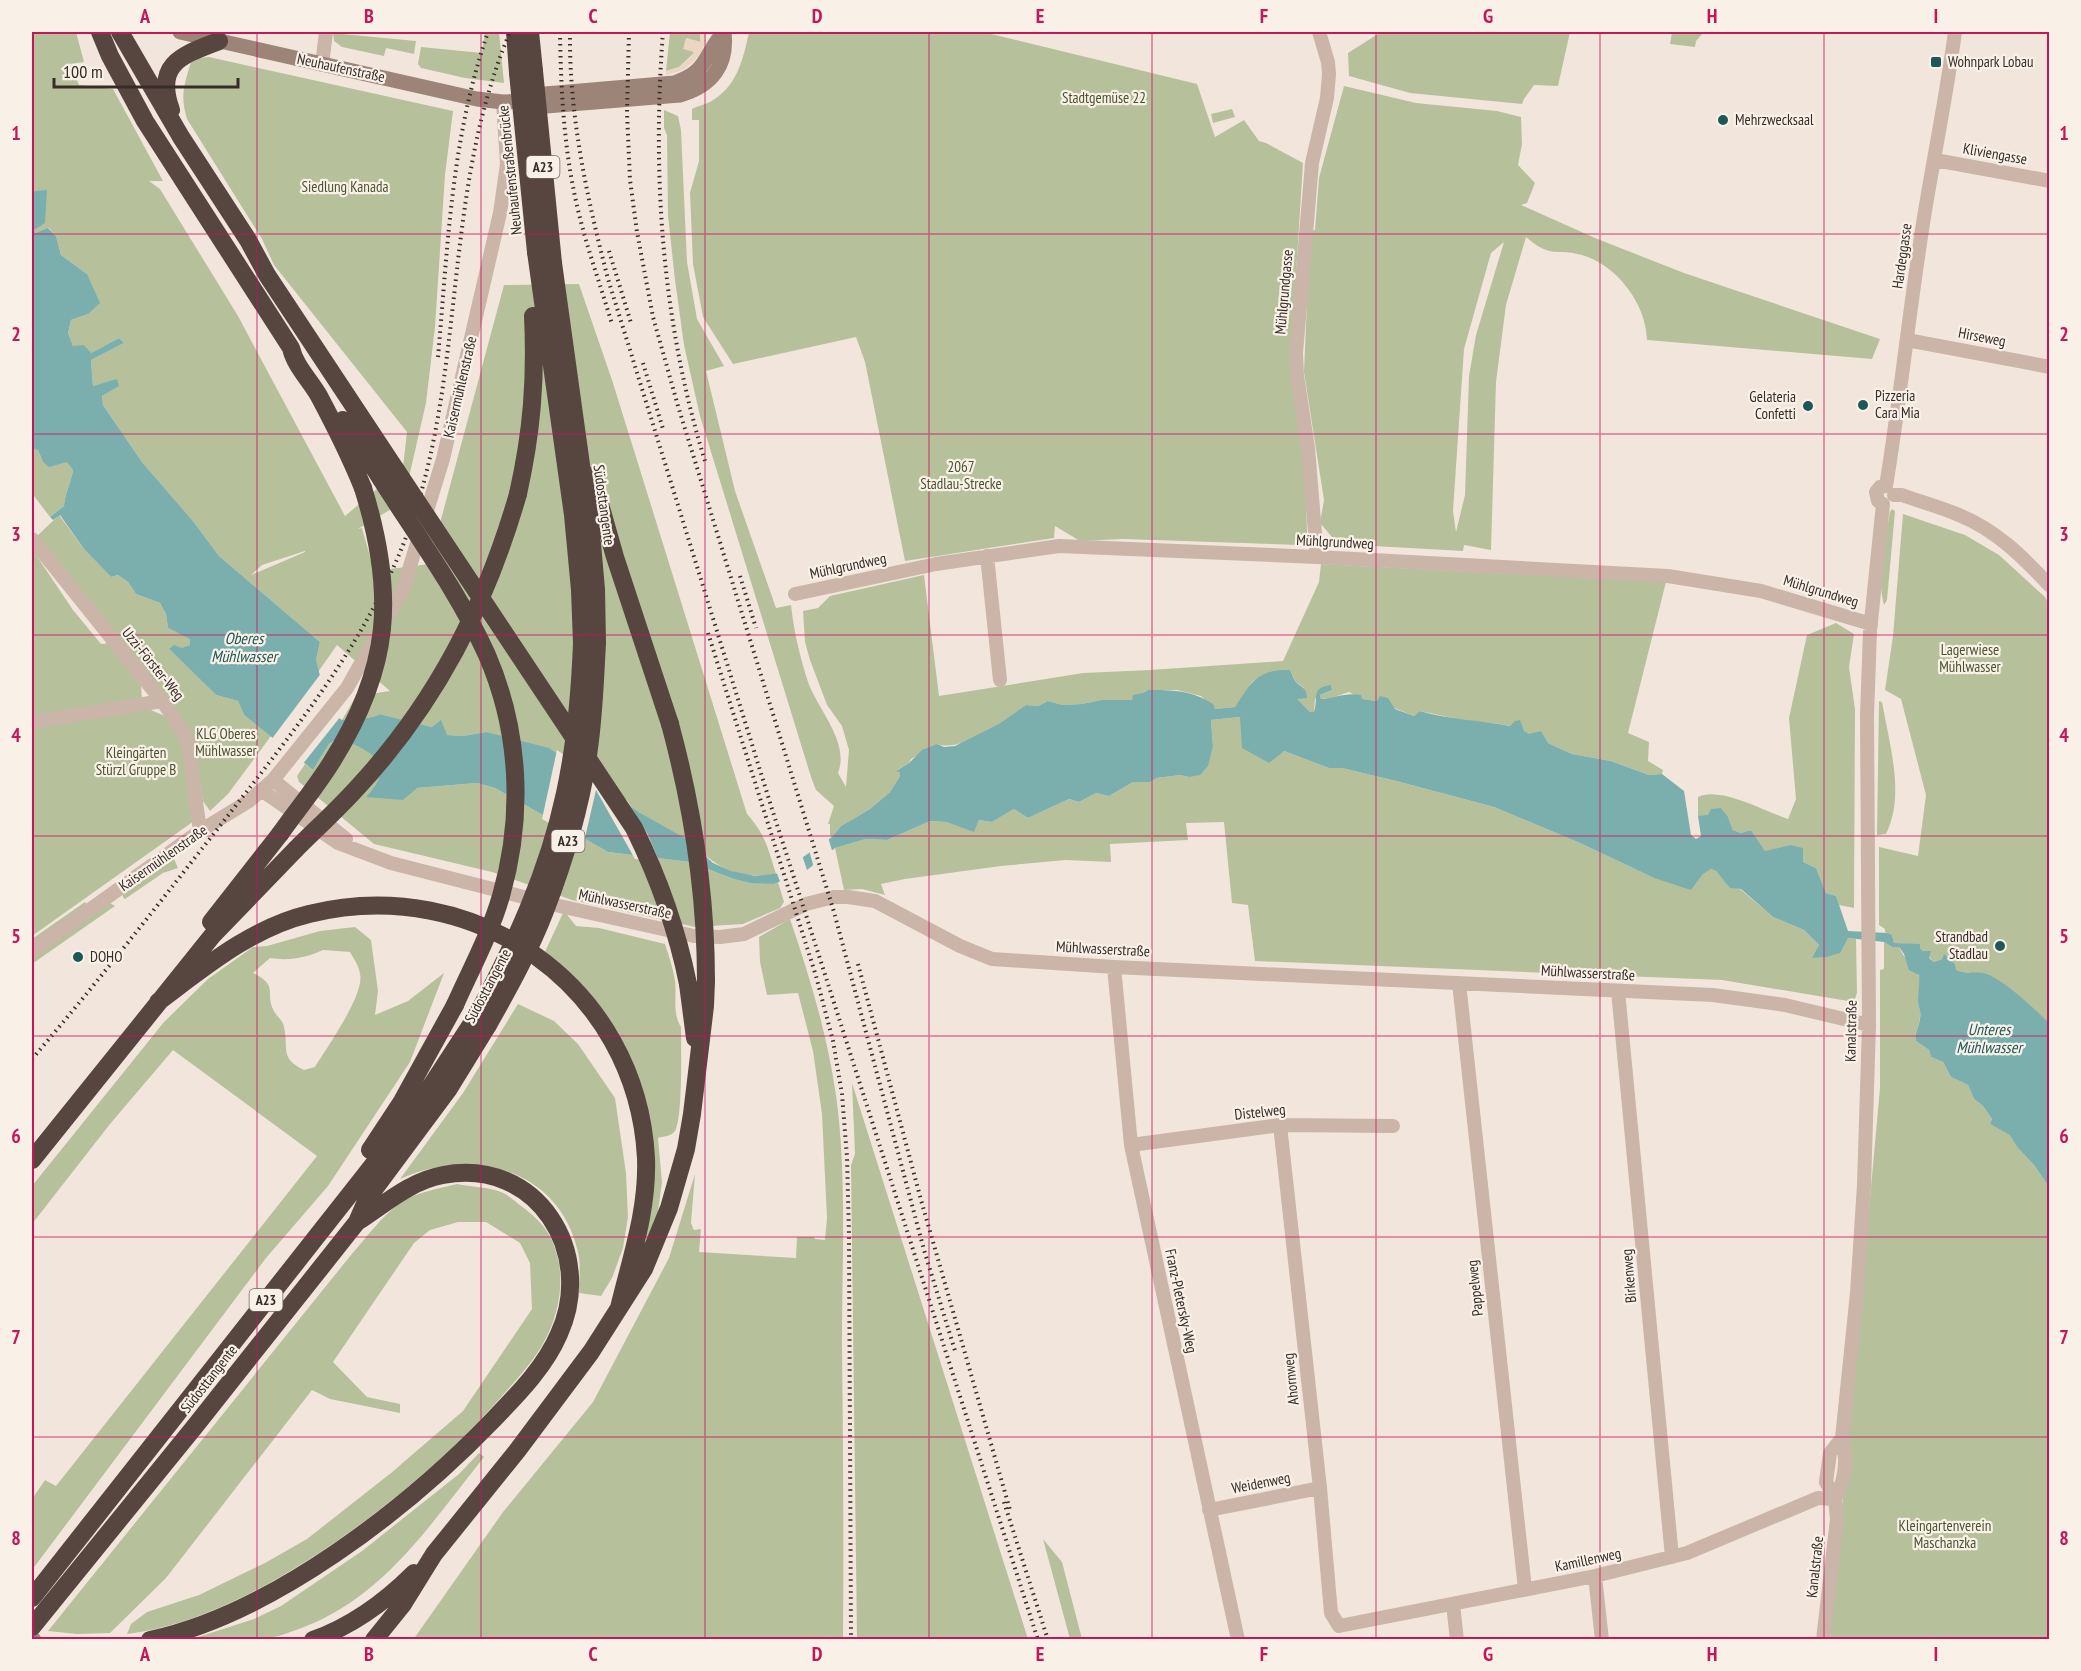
<svg xmlns="http://www.w3.org/2000/svg" width="2081" height="1671" viewBox="0 0 2081 1671" font-family="'PT Sans Narrow',sans-serif">
	<style>
		.green { fill: #b6c19c; fill-rule: evenodd }
		.plaza { fill: #ead6c3 }
		.water { fill: #7bafae }
		.pier { fill: #f2e6dc }
		.lines { fill: none; stroke-linecap: round; stroke-linejoin: round }
		.street { stroke: #cab5a8; stroke-width: 14 }
		.secondary { stroke: #9d8479; stroke-width: 15 }
		.highway { stroke: #57453f; stroke-width: 18 }
		.rail { stroke: #372c28; stroke-width: 4; stroke-dasharray: 1.5 4.5; stroke-linecap: butt }
		.highway-bridge { stroke: #57453f; stroke-width: 18 }
		.grid { fill: none; stroke: #c2185b; stroke-width: 1.5; stroke-opacity: 0.55 }
		.poi-dot { fill: #1e5758; stroke: #f9f1e8; stroke-width: 2 }
		.labels { text-anchor: middle; stroke-width: 4.5; stroke-linejoin: round; paint-order: stroke }
		.shield { fill: #f9f1e8; stroke: #716762; stroke-width: 1.5 }
		.shield-label { font-size: 14px; font-weight: bold; fill: #372c28 }
		.poi-label { font-size: 15px; fill: #372c28; stroke: #f9f1e8; text-anchor: start }
		.street-label { font-size: 15px; fill: #372c28; stroke: #f9f1e8 }
		.park-label { font-size: 15px; fill: #48552c; stroke: #f9f1e8 }
		.water-label { font-size: 16px; font-style: italic; fill: #1e5758; stroke: #f9f1e8 }
		.neatline { fill: none; stroke: #c2185b; stroke-width: 2 }
		.grid-label { font-size: 20px; text-anchor: middle; font-weight: bold; fill: #c2185b }
	</style>
	<rect width="100%" height="100%" fill="#f2e6dc"/>
	<path class="green" d="M32,32H76L84,62L70,64L79,85L113,89L163,181H149L160,189L238,316L345,516L403,467L407,432L274,265L262,239L187,119C180,96 184,85 191,62L199,58L209,57L453,111L445,175L435,327L426,403L410,473L408,499L358,529L362,528L374,571L429,564L504,285L579,284L613,383L747,814C765,834 768,848 776,874C734,881 716,866 687,839L486,732L463,736L447,735L432,727L380,714L373,717L342,720L356,696L390,691L337,645L318,672L316,660L320,642L219,556L193,521L142,462L103,405L102,396L118,386L117,380L93,386L91,360L124,343L119,338L91,353L73,346L68,333L71,320L88,314L87,274L61,255L56,236L49,228L35,233L33,230L36,191L32,193ZM305,551V552L251,575L262,565Z
		M333,32H342V34L416,41L414,54L386,48L384,56L342,47L334,41Z
		M485,32H499L504,83L465,78L421,68L418,64L421,47L482,53Z
		M670,32H700V42L686,38L694,53L679,67L666,71Z
		M749,32H983L1197,84L1215,137L1244,120L1259,141L1266,143L1303,163L1291,353L1305,469L1307,533L1300,545L1123,539L1080,541L1055,526L1054,538L905,561L865,362L856,337L733,364L703,317L693,264L690,193L699,161V120H692V109C697,106 704,105 710,102C737,87 743,60 749,32Z
		M1381,32H1570L1558,86L1534,85L1524,99L1522,104L1410,93L1349,76L1348,53Z
		M1672,32H1704L1696,41L1695,47L1670,44Z
		M1344,86L1416,103L1497,111L1521,117L1522,144L1518,165L1535,183L1527,203L1521,205L1595,238L1684,273L1880,339L1872,359L1647,340C1646,304 1618,266 1582,255C1556,248 1551,259 1526,237L1506,305L1496,382L1491,550L1464,545L1463,551L1338,544L1320,523L1324,500L1304,372L1310,231L1315,230L1319,178ZM1504,242L1476,335L1469,376L1465,495L1456,532L1453,511L1464,349L1491,253Z
		M1232,109L1235,117L1213,123L1211,114Z
		M664,110L678,116L681,130L687,262L697,319L724,366L706,371L735,491L776,608L791,605C794,632 800,657 808,682C818,710 850,742 838,773L846,787L849,750L842,726L827,705L810,660L805,642L803,611L818,608L830,596L924,575L939,696L1083,673L1150,670L1283,661L1319,582L1321,564L1666,582L1628,733L1649,742L1648,761L1663,770L1662,774L1649,775L1611,761L1572,754L1511,726L1493,723L1471,722L1420,711L1414,716L1377,701L1362,699L1349,692L1331,698L1321,699L1320,695L1332,690L1331,685L1315,699L1314,712H1310L1296,699L1304,688L1296,682L1290,670L1253,681L1235,707L1215,709L1201,696L1177,690H1148L1132,700H1101L1082,704L1063,705L1048,701L1038,706L1026,705C1009,721 959,753 937,744L911,759L909,763L897,770L900,771V776L890,792L870,809L841,826L832,837L830,835V824H828L834,806L816,790L811,777L700,416L684,345L675,280L668,215L667,135L664,128Z
		M32,449L38,450L43,462H68L73,470C71,483 65,493 64,506L50,517L34,496V481L32,482Z
		M1892,509L1895,511L1887,600L1884,605C1876,576 1885,541 1890,512Z
		M1903,514L1965,535L1999,555L2045,597L2049,604V1068L1969,972L1961,973L1955,970V964L1944,955L1942,959L1934,962L1920,948L1909,944L1894,943L1892,935L1885,932V929L1879,925V847L1918,856L1926,795L1901,699L1885,690L1893,636Z
		M59,515L84,549L111,577L118,575L128,582L136,594L160,603L166,614L168,628L190,638V645L182,649H169L216,695L238,701L244,715L271,736L228,794L210,811L203,801L193,740L36,537Z
		M32,549L73,610L101,644L109,643L141,684L142,701L32,719Z
		M1836,623L1854,634L1849,667L1855,709L1854,908L1839,905L1836,896L1826,893L1816,868L1803,862L1790,845L1765,852L1751,830L1741,833L1733,830L1728,817L1698,816V797C1720,786 1766,812 1788,819L1796,799L1789,718L1807,635Z
		M1879,701L1882,702L1883,707C1890,747 1905,796 1886,834L1877,835Z
		M151,710L167,717L183,739L194,821L32,936V726L122,711Z
		M1240,717L1284,751L1329,768H1342L1400,782L1494,807L1580,843L1654,878L1702,875L1711,869L1716,871L1730,887L1740,889L1773,917L1804,930L1819,945L1813,958L1848,938L1856,939L1857,993L1854,1002L1722,980L1255,961L1248,905L1232,903L1224,822L1186,823L1188,840L1110,844L1111,862L1066,860L1001,866L905,879L881,884L885,895L862,889L844,890L835,848L866,839L887,840L930,821L946,822L974,831L979,820L992,822L1014,809L1028,818L1069,799L1079,802L1096,793L1109,796L1133,782H1150L1157,778L1180,775L1189,777L1213,746L1211,720Z
		M341,737C371,753 399,759 367,796L417,788L477,783L495,788L608,852L690,862L731,878L774,884L778,882L784,902L780,908L743,924L695,927L572,900L492,872L374,844L299,782L297,776L305,764L313,770L329,744Z
		M174,859L178,868L163,873L125,899L123,897V894Z
		M85,902L87,905L32,943V939Z
		M110,903L115,906L32,964V957Z
		M564,911L576,926L599,928L665,944C669,956 673,968 675,981C677,996 672,1013 681,1027C681,1047 683,1117 675,1131C671,1137 663,1136 658,1138L662,1182L658,1211L660,1212L650,1239L644,1238L641,1092L543,956Z
		M790,919C810,977 827,1034 836,1095C847,1174 842,1263 842,1344C843,1443 844,1541 843,1639L413,1640L503,1512L593,1402L669,1258L695,1174L691,1223L694,1230L701,1229L699,1252L796,1258L797,1237H814L815,1239L825,1240L827,1218L822,1114L813,1051L798,993L767,995L760,962L759,937Z
		M355,927L371,940L378,991L375,1015L408,1001L444,973L410,1062L328,1186L266,1258L32,1570V1499L45,1480L56,1486L317,1156L173,1050L110,1124L32,1224V1186L164,1022L208,979L253,947L267,946L320,931ZM323,950L350,952C354,959 359,966 360,974C365,994 326,1049 315,1067L304,1070C279,1058 289,1048 284,1027C283,1020 277,1017 274,1011C264,993 280,986 253,973L270,958C289,961 306,958 323,950Z
		M1884,942L1892,947H1899C1903,957 1912,965 1918,974C1923,982 1918,991 1918,998C1917,1005 1922,1010 1920,1017C1919,1027 1915,1029 1916,1041L1929,1050L1931,1057L1943,1062L1951,1077L1968,1085L1974,1099L1983,1106L1992,1119L1990,1124L2010,1134L2017,1147L2034,1165L2049,1187V1639L1830,1640L1880,1088V970L1884,969Z
		M518,1004L554,1021L578,1044L615,1098L626,1173L628,1217L623,1248L612,1278L601,1296L579,1293C579,1280 581,1265 578,1252C559,1168 471,1147 400,1179L463,1093Z
		M852,1083L1028,1639H857L851,1165L855,1154Z
		M457,1184C471,1187 488,1187 501,1192C507,1194 512,1199 516,1202C537,1218 550,1228 557,1255C565,1284 558,1316 544,1342C533,1362 517,1379 502,1396C434,1474 325,1559 232,1602C200,1617 162,1630 127,1634L131,1624L147,1612L199,1595L265,1563L307,1539L391,1473L463,1411L532,1309L530,1263L520,1243L486,1222H458L430,1230L414,1243L333,1362L367,1397L400,1404V1413L330,1399L312,1390L166,1578L110,1633L77,1634L48,1631L351,1255C366,1238 381,1217 399,1204C415,1192 438,1189 457,1184Z
		M479,1453L484,1457C432,1522 385,1596 304,1627C291,1632 275,1638 260,1640C238,1642 214,1640 192,1639L254,1619L281,1606L362,1551L459,1474Z
		M1043,1539L1062,1562L1082,1639H1070Z"/>
	<path class="plaza" d="M700,32H706V41L702,51L695,60L683,70L666,75V71L679,67L691,57L694,52L683,49L686,38L700,42Z"/>
	<path class="water" d="M47,190L45,223L34,230L35,233L48,228L56,236L61,255L87,274L100,303L88,314L71,320L68,333L73,346L84,345L91,353L119,338L124,343L91,360L93,386L117,379L119,386L102,396L103,405L142,462L193,521L219,556L320,642L316,660L329,711L342,720L373,717L380,714L432,727L441,720L447,735L463,736L486,732L549,748L640,813L687,839L713,863L731,871L755,876L780,873L832,837L841,826L870,809L890,792L900,776V772L896,771L909,763L922,750L937,744L944,747L955,746L999,724L1026,705L1038,706L1048,701L1063,705L1082,704L1101,700H1132L1133,695L1143,693L1148,690C1172,690 1192,690 1213,704L1215,709L1235,707C1251,682 1258,669 1290,670C1292,674 1294,680 1297,683C1303,688 1307,689 1307,698L1297,699L1310,712H1314C1319,697 1310,688 1331,685L1332,690L1320,695L1321,699C1335,698 1346,692 1361,695L1362,699L1377,701L1380,696L1388,698L1395,709L1414,716L1420,711C1449,720 1480,720 1510,726L1515,721L1520,720L1524,731L1529,734L1541,731L1548,743L1572,754L1611,761L1649,775L1662,774L1684,791L1691,835L1696,839L1701,836L1698,816L1708,815L1711,809L1721,808L1728,817L1733,830L1741,833L1751,830L1765,851L1790,845L1803,848V862L1816,868L1826,893L1836,896L1848,931L1888,933L1892,935L1894,943L1920,944V948L1923,951H1931L1929,958L1934,962L1942,959L1944,954L1955,964L1956,970C1966,975 1978,970 1989,975C2009,984 2033,1008 2049,1023V1187L2034,1165L2017,1147L2010,1135L1990,1124L1992,1119L1983,1106L1974,1099L1968,1085L1951,1077L1943,1062L1931,1057L1929,1050L1916,1041C1915,1029 1919,1028 1920,1018C1922,1011 1917,1005 1918,999C1918,990 1920,984 1919,975L1909,970L1904,954L1899,947H1892L1884,942L1848,938L1840,953L1826,957L1812,958L1819,945L1804,930L1773,917L1741,889L1730,888L1716,871L1711,869L1702,875L1691,890L1654,878L1580,843L1494,807L1400,782L1342,768H1329L1284,751L1269,763L1242,748L1240,717L1211,720L1213,746L1208,766L1200,775L1189,777L1180,775L1157,778L1150,782H1133L1109,796L1096,793L1079,802L1069,799L1028,818L1014,809L992,822L979,820L974,832L946,822L930,821L887,840L866,839L835,848L807,870L774,884L751,883L731,878L690,862L608,852L495,788L477,783L417,788L403,800L366,797C399,760 371,754 340,737L329,744L313,770L244,715L238,701L216,695L169,649L174,645L182,648L190,645V639L168,628L166,614L160,603L136,594L128,582L118,575L111,577L84,549L60,515L53,520L50,517L64,506C65,493 71,483 73,470L67,462L49,467L43,462L38,450L32,449V193L35,191Z"/>
	<path class="pier" d="M322,672L331,709L341,716L302,765L271,740Z
		M557,750L627,800L648,835L659,861L635,859L596,790L584,842L542,819Z
		M828,837L833,854L814,868L809,850Z
		M802,855L808,873L798,879L781,884L776,871Z"/>
	<g class="lines">
		<path class="street" d="M322,65L326,32
			M1935,160L2050,181
			M1907,340L2050,367
			M1886,486C1901,395 1910,303 1925,211C1935,151 1947,92 1955,32
			M1894,495H1902C1921,502 1941,507 1959,515C1996,530 2023,557 2050,586
			M1883,504L1878,501L1876,492L1880,487L1886,486
			M32,539L162,701L178,724L188,742L200,831
			M987,556L1000,680
			M1317,557L1308,448L1297,375L1296,353L1312,163L1327,98L1329,74L1328,62L1319,32
			M795,594L936,564L1059,546L1317,557L1668,576L1761,591L1871,624
			M32,722L162,701
			M273,780L346,839
			M261,790L338,843L391,863L555,905L694,936L720,937L744,934L806,904L834,897H848L875,901L960,946L992,959L1114,967L1713,995L1785,1005L1869,1025
			M32,951L200,831L249,801L273,780L347,688L403,589L443,459L500,213L507,164L503,102
			M1114,967L1131,1145L1238,1640
			M1459,983L1525,1589
			M1618,991L1672,1557
			M1280,1125L1320,1488L1331,1613L1339,1626L1595,1576L1687,1553L1818,1498L1835,1499
			M1131,1145L1280,1125L1393,1126
			M1835,1499C1846,1479 1848,1460 1842,1438L1857,1293L1864,1185L1869,1025L1867,716L1870,631L1883,504
			M1209,1510L1320,1488
			M1595,1576L1602,1640
			M1453,1604L1457,1640
			M1823,1640L1837,1519L1835,1499L1826,1482L1830,1453L1842,1438"/>
		<path class="secondary" d="M180,32L477,99L503,102L538,101L546,106L680,95C712,86 728,65 724,32
			M538,101L545,94L674,83C709,71 703,56 724,32
			M32,1638L34,1640"/>
		<path class="highway" d="M100,32L110,56L145,121L291,348C295,366 310,380 319,396C335,426 350,456 363,488
			M120,32L181,137L248,240L267,275L396,470
			M515,32L518,73
			M530,32L534,71
			M171,110C154,63 183,55 219,41
			M536,252L573,515L580,590L582,643
			M553,263L592,544L596,589L597,643
			M343,420L381,479
			M592,476L615,557L670,724
			M518,494C532,431 536,380 533,316
			M211,922L280,834
			M688,984L695,1038
			M158,1002C205,967 251,928 309,914C474,873 637,986 646,1158C648,1210 631,1258 619,1308
			M370,1150L401,1103L455,1005
			M32,1160L212,936L296,849
			M32,1598L380,1156L433,1083L476,1017
			M32,1627L196,1425L357,1222L367,1199L448,1090L488,1025
			M150,1640C272,1614 407,1509 493,1420C517,1395 545,1367 559,1334C596,1253 537,1157 443,1175C410,1181 385,1204 357,1222
			M313,1640C352,1626 385,1602 414,1573
			M374,1640L403,1604L434,1554L517,1451L591,1352L644,1269L669,1208L686,1149L692,1114L705,1006L706,981"/>
		<path class="rail" d="M560,32C561,93 564,154 579,214C588,251 601,287 612,324
			M570,32C569,116 587,198 608,279L772,809L1038,1640
			M629,32L627,113L630,180L637,232L653,317L678,406L834,912L924,1250L956,1354
			M663,32C652,176 662,322 705,461
			M609,251L631,323
			M438,357C448,245 451,139 488,32
			M643,363L663,429
			M740,576L756,628
			M708,633L816,976L833,1041L842,1094L847,1157L849,1235L851,1640
			M858,964L921,1200L1010,1510
			M32,1059C98,982 160,902 223,822C307,714 390,614 425,478C463,329 449,176 510,32
			M1004,1502L1048,1640"/>
		<path class="highway-bridge" d="M534,71L553,263
			M518,73L536,252
			M396,470L634,828C659,879 677,929 688,984
			M381,479C417,536 459,593 487,655C520,731 524,816 501,896C490,934 471,969 455,1005
			M670,724C693,809 706,893 706,981
			M280,834C297,810 316,787 331,763C391,668 396,594 363,488
			M296,849C316,829 338,809 357,788C436,703 486,605 518,494
			M476,1017C514,946 548,873 565,793C576,743 580,694 582,643
			M488,1025C509,988 530,950 545,911C565,859 582,803 589,748C594,713 595,678 597,643"/>
	</g>
	<path class="grid" d="M257,32V1640M481,32V1640M705,32V1640M929,32V1640M1152,32V1640M1376,32V1640M1600,32V1640M1824,32V1640M32,234H2050M32,434H2050M32,635H2050M32,836H2050M32,1036H2050M32,1237H2050M32,1437H2050"/>
	<g class="poi-dot">
		<rect x="1930" y="56" width="12" height="12" rx="3"/>
		<circle cx="1723" cy="120" r="6"/>
		<circle cx="1863" cy="405" r="6"/>
		<circle cx="1808" cy="406" r="6"/>
		<circle cx="2000" cy="946" r="6"/>
		<circle cx="78" cy="957" r="6"/>
	</g>
	<g class="labels">
		<g class="shield">
			<rect x="526.5" y="156" width="33" height="22" rx="4.5"/>
			<rect x="551.5" y="830" width="33" height="22" rx="4.5"/>
			<rect x="249.5" y="1289" width="33" height="22" rx="4.5"/>
		</g>
		<g class="shield-label">
			<text x="543" y="172">A23</text>
			<text x="568" y="846">A23</text>
			<text x="266" y="1305">A23</text>
		</g>
		<g class="poi-label">
			<text x="1948" y="67">Wohnpark Lobau</text>
			<text x="1735" y="125">Mehrzwecksaal</text>
			<text x="1875" y="401">Pizzeria<tspan x="1875" dy="17">Cara Mia</tspan></text>
			<text x="1796" y="402" text-anchor="end">Gelateria<tspan x="1796" dy="17">Confetti</tspan></text>
			<text x="1988" y="942" text-anchor="end">Strandbad<tspan x="1988" dy="17">Stadlau</tspan></text>
			<text x="90" y="962">DOHO</text>
		</g>
		<g class="street-label">
			<text transform="translate(341 68) rotate(12)" y="5">Neuhaufenstraße</text>
			<text transform="translate(1995 154) rotate(10)" y="5">Kliviengasse</text>
			<text transform="translate(510 170) rotate(-96)" y="5">Neuhaufenstraßenbrücke</text>
			<text transform="translate(1902 256) rotate(-82)" y="5">Hardeggasse</text>
			<text transform="translate(1284 292) rotate(-85)" y="5">Mühlgrundgasse</text>
			<text transform="translate(1982 337) rotate(11)" y="5">Hirseweg</text>
			<text transform="translate(460 387) rotate(-77)" y="5">Kaisermühlenstraße</text>
			<text transform="translate(604 505) rotate(82)" y="5">Südosttangente</text>
			<text transform="translate(1335 542) rotate(3)" y="5">Mühlgrundweg</text>
			<text transform="translate(848 566) rotate(-12)" y="5">Mühlgrundweg</text>
			<text transform="translate(1821 591) rotate(17)" y="5">Mühlgrundweg</text>
			<text transform="translate(153 664) rotate(51)" y="5">Uzzi-Förster-Weg</text>
			<text transform="translate(163 858) rotate(-35)" y="5">Kaisermühlenstraße</text>
			<text transform="translate(625 904) rotate(12)" y="5">Mühlwasserstraße</text>
			<text transform="translate(1103 949) rotate(3)" y="5">Mühlwasserstraße</text>
			<text transform="translate(1588 973) rotate(3)" y="5">Mühlwasserstraße</text>
			<text transform="translate(488 986) rotate(-62)" y="5">Südosttangente</text>
			<text transform="translate(1851 1031) rotate(-89)" y="5">Kanalstraße</text>
			<text transform="translate(1260 1112) rotate(-6)" y="5">Distelweg</text>
			<text transform="translate(1629 1276) rotate(-95)" y="5">Birkenweg</text>
			<text transform="translate(1475 1288) rotate(-96)" y="5">Pappelweg</text>
			<text transform="translate(1181 1301) rotate(78)" y="5">Franz-Pletersky-Weg</text>
			<text transform="translate(209 1379) rotate(-52)" y="5">Südosttangente</text>
			<text transform="translate(1291 1379) rotate(-96)" y="5">Ahornweg</text>
			<text transform="translate(1261 1483) rotate(-11)" y="5">Weidenweg</text>
			<text transform="translate(1588 1560) rotate(-12)" y="5">Kamillenweg</text>
			<text transform="translate(1815 1567) rotate(-84)" y="5">Kanalstraße</text>
		</g>
		<g class="park-label">
			<text x="1104" y="103">Stadtgemüse 22</text>
			<text x="345" y="192">Siedlung Kanada</text>
			<text x="961" y="472">2067<tspan x="961" dy="17">Stadlau-Strecke</tspan></text>
			<text x="1970" y="655">Lagerwiese<tspan x="1970" dy="17">Mühlwasser</tspan></text>
			<text x="226" y="739">KLG Oberes<tspan x="226" dy="17">Mühlwasser</tspan></text>
			<text x="136" y="758">Kleingärten<tspan x="136" dy="17">Stürzl Gruppe B</tspan></text>
			<text x="1945" y="1531">Kleingartenverein<tspan x="1945" dy="17">Maschanzka</tspan></text>
		</g>
		<g class="water-label">
			<text x="244" y="644">Oberes<tspan x="244" dy="18">Mühlwasser</tspan></text>
			<text x="1989" y="1035">Unteres<tspan x="1989" dy="18">Mühlwasser</tspan></text>
		</g>
	</g>
	<rect width="2081" height="1671" fill="none" stroke="#f9f1e8" stroke-width="66"/>
	<path d="M54 78v9h184v-9" fill="none" stroke="#372c28" stroke-width="3"/>
	<text x="63" y="78" font-size="18" fill="#372c28" stroke="#f9f1e8" stroke-width="4.5" paint-order="stroke">100 m</text>
	<rect x="33" y="33" width="2015" height="1605" class="neatline"/>
	<g class="grid-label">
		<text x="145" y="23">A</text>
		<text x="369" y="23">B</text>
		<text x="593" y="23">C</text>
		<text x="817" y="23">D</text>
		<text x="1040" y="23">E</text>
		<text x="1264" y="23">F</text>
		<text x="1488" y="23">G</text>
		<text x="1712" y="23">H</text>
		<text x="1936" y="23">I</text>
		<text x="16" y="140">1</text>
		<text x="2064" y="140">1</text>
		<text x="16" y="341">2</text>
		<text x="2064" y="341">2</text>
		<text x="16" y="541">3</text>
		<text x="2064" y="541">3</text>
		<text x="16" y="742">4</text>
		<text x="2064" y="742">4</text>
		<text x="16" y="943">5</text>
		<text x="2064" y="943">5</text>
		<text x="16" y="1143">6</text>
		<text x="2064" y="1143">6</text>
		<text x="16" y="1344">7</text>
		<text x="2064" y="1344">7</text>
		<text x="16" y="1545">8</text>
		<text x="2064" y="1545">8</text>
		<text x="145" y="1661">A</text>
		<text x="369" y="1661">B</text>
		<text x="593" y="1661">C</text>
		<text x="817" y="1661">D</text>
		<text x="1040" y="1661">E</text>
		<text x="1264" y="1661">F</text>
		<text x="1488" y="1661">G</text>
		<text x="1712" y="1661">H</text>
		<text x="1936" y="1661">I</text>
	</g>
</svg>
